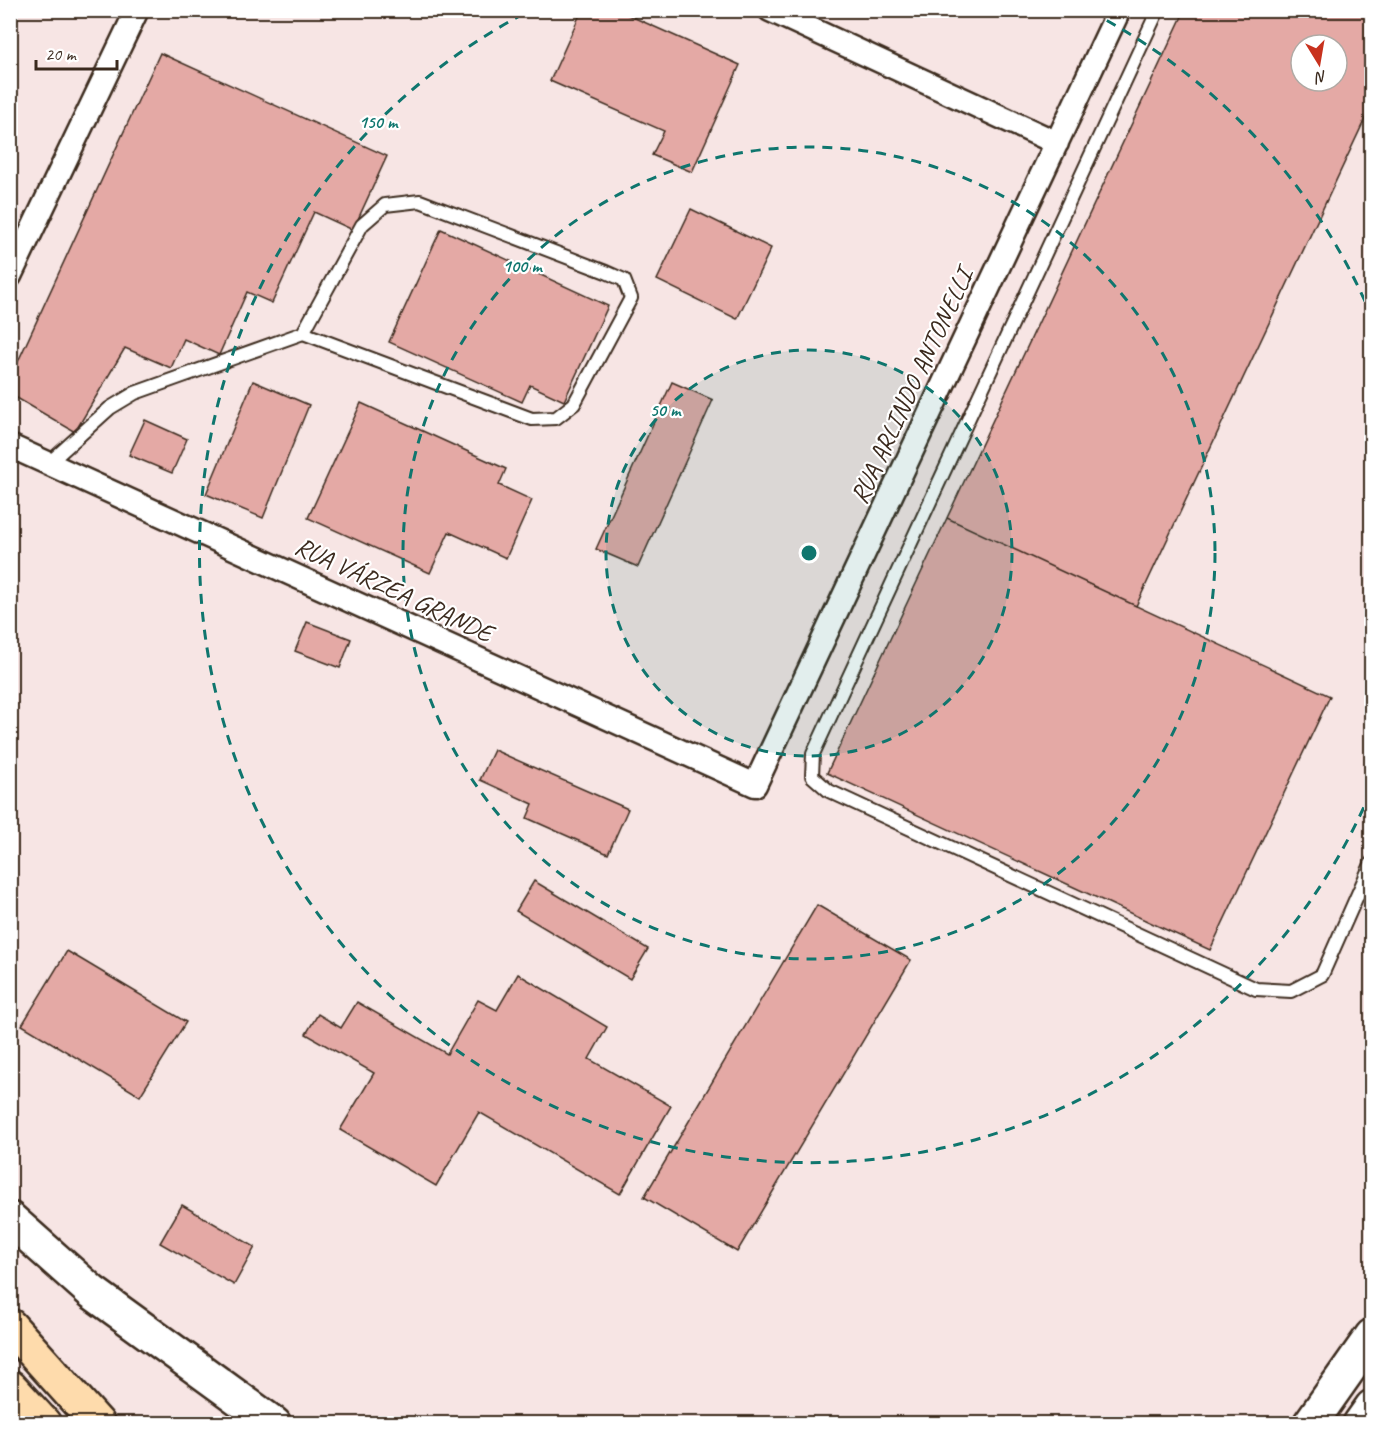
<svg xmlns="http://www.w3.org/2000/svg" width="1382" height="1434" viewBox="0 0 1382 1434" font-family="Caveat,sans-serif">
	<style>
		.building { fill: #e4a9a5; stroke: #3b2a1e; stroke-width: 1.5; fill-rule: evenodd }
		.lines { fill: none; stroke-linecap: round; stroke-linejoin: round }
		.lane-casing { stroke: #3b2a1e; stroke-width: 16 }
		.street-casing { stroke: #3b2a1e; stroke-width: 27 }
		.secondary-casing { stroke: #3b2a1e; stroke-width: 38 }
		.highway-casing { stroke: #3b2a1e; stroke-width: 38 }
		.lane { stroke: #fff; stroke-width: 12 }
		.street { stroke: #fff; stroke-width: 22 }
		.secondary { stroke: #fff; stroke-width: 33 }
		.highway { stroke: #fedbac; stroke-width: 33 }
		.ring { fill: none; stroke: #0f766e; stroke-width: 3; stroke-dasharray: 10 8 }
		.labels { text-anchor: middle; stroke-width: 4.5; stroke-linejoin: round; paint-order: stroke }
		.street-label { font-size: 26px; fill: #3b2a1e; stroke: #fff }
		.centre { fill: #0f766e; stroke: #fff; stroke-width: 3 }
		.ring-label { font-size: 18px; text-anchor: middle; font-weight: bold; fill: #0f766e; stroke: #fff; stroke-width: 4.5; stroke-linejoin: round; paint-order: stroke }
	</style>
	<rect width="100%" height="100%" fill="#f7e5e4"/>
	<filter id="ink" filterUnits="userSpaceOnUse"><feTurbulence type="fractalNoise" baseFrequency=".0167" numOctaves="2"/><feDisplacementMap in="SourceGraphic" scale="12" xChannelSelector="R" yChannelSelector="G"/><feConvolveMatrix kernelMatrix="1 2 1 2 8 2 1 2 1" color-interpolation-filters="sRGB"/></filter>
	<g filter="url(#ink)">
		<path class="building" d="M582,10H617L740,65L692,172L652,155L664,131L550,81Z
			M1185,10H1372V104L1136,606L947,518ZM1301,45H1337V81H1301Z
			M160,53L387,156L353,230L314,212L272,303L247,292L219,355L184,339L171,368L125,348L75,432L10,394V379Z
			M691,209L771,248L737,319L657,280Z
			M441,229L608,306L564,401L530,385L522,402L389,342Z
			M253,381L309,405L263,518L206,494Z
			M672,382L713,400L638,567L596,549Z
			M361,403L506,469L499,485L532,500L506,558L449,532L430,573L308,518Z
			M145,420L187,439L172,473L129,455Z
			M947,518L1330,696L1210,950L827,773Z
			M307,622L351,639L340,668L295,651Z
			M494,750L628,809L608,854L527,818L533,804L480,780Z
			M534,881L648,949L630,979L516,911Z
			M817,905L911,960L737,1252L644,1197Z
			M67,951L186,1022L140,1096L22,1025Z
			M518,974L607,1027L589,1059L671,1106L620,1194L479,1112L436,1186L340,1130L374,1073L306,1034L318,1014L341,1028L357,1002L447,1054L478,1000L497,1010Z
			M182,1205L255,1247L234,1285L160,1243Z"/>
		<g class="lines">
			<g class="lane-casing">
				<path id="lane" d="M1158,10L813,754L812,776L829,791L1256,989L1291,991L1322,975L1372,862
					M49,463L110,408L135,393L303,333L532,419L556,418L574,404L631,298L624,280L606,272L420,201L385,205L362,225L303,333"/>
			</g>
			<g class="street-casing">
				<path id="street" d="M770,10L1057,143
					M10,276L137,10
					M10,446L755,785L1119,10"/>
			</g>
			<g class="secondary-casing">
				<path id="secondary" d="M10,1219L92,1292L274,1424
					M1310,1424L1372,1336
					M1360,1424L1372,1407"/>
			</g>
			<g class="highway-casing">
				<path id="highway" d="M10,1326L98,1424
					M10,1387L44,1424"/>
			</g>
			<use href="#lane" class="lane"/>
			<use href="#street" class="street"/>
			<use href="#secondary" class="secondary"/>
			<use href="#highway" class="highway"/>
		</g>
	</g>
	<circle cx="809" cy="553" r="203" fill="#0f766e" fill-opacity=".12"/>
	<g class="ring">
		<circle cx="809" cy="553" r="203"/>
		<circle cx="809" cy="553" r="406"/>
		<path d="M1371 791A610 610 0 1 1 527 12M1091 12A610 610 0 0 1 1371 315"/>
	</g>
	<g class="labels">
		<g class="street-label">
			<text transform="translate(911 386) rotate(-65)" y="9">RUA ARLINDO ANTONELLI</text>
			<text transform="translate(394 589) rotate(25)" y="9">RUA VÁRZEA GRANDE</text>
		</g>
	</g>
	<circle cx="809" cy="553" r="9" class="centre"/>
	<g class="ring-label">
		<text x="378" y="128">150 m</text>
		<text x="522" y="272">100 m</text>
		<text x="665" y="416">50 m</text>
	</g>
	<rect width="1382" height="1434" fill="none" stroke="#fff" stroke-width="36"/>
	<rect x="18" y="18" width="1346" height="1398" fill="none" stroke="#3b2a1e" stroke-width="2" filter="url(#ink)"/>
	<g transform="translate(1319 63) rotate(169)"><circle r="28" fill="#ffffff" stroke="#b1aaa5" stroke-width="1.5"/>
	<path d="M0-4.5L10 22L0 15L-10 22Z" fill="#c8321e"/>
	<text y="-9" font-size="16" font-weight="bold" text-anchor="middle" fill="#3b2a1e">N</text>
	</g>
	<path d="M36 60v9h81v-9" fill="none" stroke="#3b2a1e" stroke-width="3"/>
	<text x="45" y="60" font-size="18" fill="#3b2a1e" stroke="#ffffff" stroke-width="4.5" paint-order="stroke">20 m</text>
</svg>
